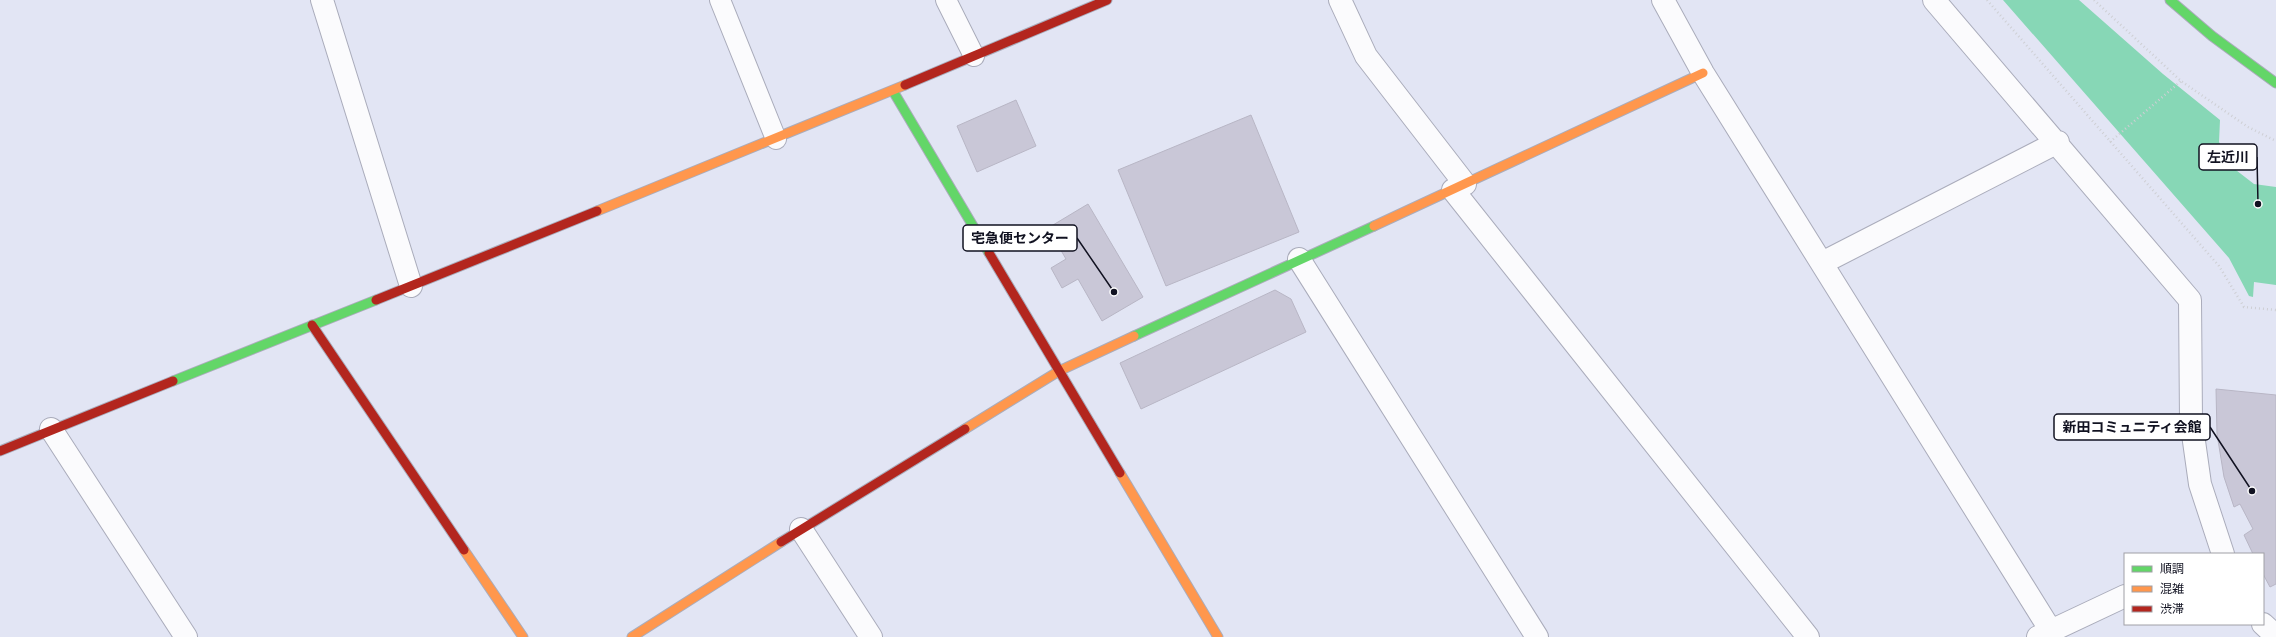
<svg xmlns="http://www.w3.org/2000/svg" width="2276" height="637" viewBox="0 0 2276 637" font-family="'DejaVu Sans','Noto Sans JP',sans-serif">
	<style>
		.water { fill: #87d7b6 }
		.building { fill: #c9c7d7; stroke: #b8b6c5 }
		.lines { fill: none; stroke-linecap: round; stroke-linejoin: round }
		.lane-casing { stroke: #aaacbb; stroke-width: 22 }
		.street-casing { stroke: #aaacbb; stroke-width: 24 }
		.fast-casing { stroke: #aaacbb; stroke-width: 11 }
		.slow-casing { stroke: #aaacbb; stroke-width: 11 }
		.jam-casing { stroke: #aaacbb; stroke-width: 11 }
		.path { stroke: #cecfd4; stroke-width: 2.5; stroke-dasharray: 1 3; stroke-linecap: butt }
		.lane { stroke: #fbfbfd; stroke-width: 20 }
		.street { stroke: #fbfbfd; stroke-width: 22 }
		.fast { stroke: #63d668; stroke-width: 9 }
		.slow { stroke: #ff974d; stroke-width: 9 }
		.jam { stroke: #b3261e; stroke-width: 9 }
		.leader { fill: none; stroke: #111221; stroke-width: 1.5 }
		.callout-dot { fill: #111221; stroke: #fff; stroke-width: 1.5 }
		.callout { fill: #fff; stroke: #111221; stroke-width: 1.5 }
		.callout-label { font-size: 14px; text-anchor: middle; font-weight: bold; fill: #111221 }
	</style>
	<rect width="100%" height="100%" fill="#e2e5f4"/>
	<path class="water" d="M2003,0H2079L2163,74L2220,120L2219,142L2232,167L2254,184L2276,187V285L2254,282L2253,297L2249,296L2229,258Z"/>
	<path class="building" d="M1016,100L1036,146L977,172L957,126Z
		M1251,115L1299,232L1166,286L1118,170Z
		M1088,204L1143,297L1102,321L1078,279L1062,288L1051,268L1066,259L1048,228Z
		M1275,290L1291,299L1306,332L1141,409L1120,363Z
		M2216,389L2276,395V584L2270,587L2263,574V554H2253L2244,535L2253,529L2240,504L2234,507L2224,477L2217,434Z"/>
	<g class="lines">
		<g class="lane-casing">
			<path id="lane" d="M720,0L776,139
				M946,0L974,56"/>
		</g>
		<g class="street-casing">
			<path id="street" d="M322,0L411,286
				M1340,0L1366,56L1465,184
				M1663,0L1703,73L2051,631
				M1934,0L2190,300L2191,420L2200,484L2223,554
				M1453,190L1808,637
				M1299,259L1537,637
				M1822,263L2058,142
				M51,429L186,637
				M801,529L871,637
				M2263,624L2276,636
				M2038,637L2125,596"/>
		</g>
		<g class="fast-casing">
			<path id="fast" d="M2170,0L2212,36L2276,83
				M893,91L989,253
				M1134,336L1374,226
				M173,381L376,300"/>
		</g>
		<g class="slow-casing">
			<path id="slow" d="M597,211L905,85
				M1374,226L1703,73
				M965,429L1059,371L1134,336
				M1120,473L1218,637
				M464,550L523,637
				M632,637L781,542"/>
		</g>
		<g class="jam-casing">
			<path id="jam" d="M905,85L1107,0
				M989,253L1120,473
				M376,300L597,211
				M312,325L464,550
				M0,451L173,381
				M781,542L965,429"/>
		</g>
		<path class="path" d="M1987,0L2219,266L2244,307L2276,310
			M2094,0L2181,81L2248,127L2276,141
			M2110,142L2181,81"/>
		<use href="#lane" class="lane"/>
		<use href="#street" class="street"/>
		<use href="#fast" class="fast"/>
		<use href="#slow" class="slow"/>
		<use href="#jam" class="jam"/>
	</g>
	<path class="leader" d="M2258 204L2257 157M1114 292L1077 238M2252 491L2210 427"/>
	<g class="callout-dot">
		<circle cx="2258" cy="204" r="4"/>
		<circle cx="1114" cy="292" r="4"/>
		<circle cx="2252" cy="491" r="4"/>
	</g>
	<g class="callout">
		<rect x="2199" y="144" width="58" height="26" rx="4"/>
		<rect x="963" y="225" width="114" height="26" rx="4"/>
		<rect x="2054" y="414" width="156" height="26" rx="4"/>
	</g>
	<g class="callout-label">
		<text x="2228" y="162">左近川</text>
		<text x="1020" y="243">宅急便センター</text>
		<text x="2132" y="432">新田コミュニティ会館</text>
	</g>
	<rect x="2124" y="553" width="140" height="72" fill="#ffffff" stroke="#a0a0a6"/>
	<rect x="2132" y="566" width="20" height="6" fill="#63d668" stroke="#a0a0a6"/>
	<text x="2160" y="573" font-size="12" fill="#111221">順調</text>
	<rect x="2132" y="586" width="20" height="6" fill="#ff974d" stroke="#a0a0a6"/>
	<text x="2160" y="593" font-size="12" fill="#111221">混雑</text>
	<rect x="2132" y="606" width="20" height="6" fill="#b3261e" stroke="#a0a0a6"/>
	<text x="2160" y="613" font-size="12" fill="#111221">渋滞</text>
</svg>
